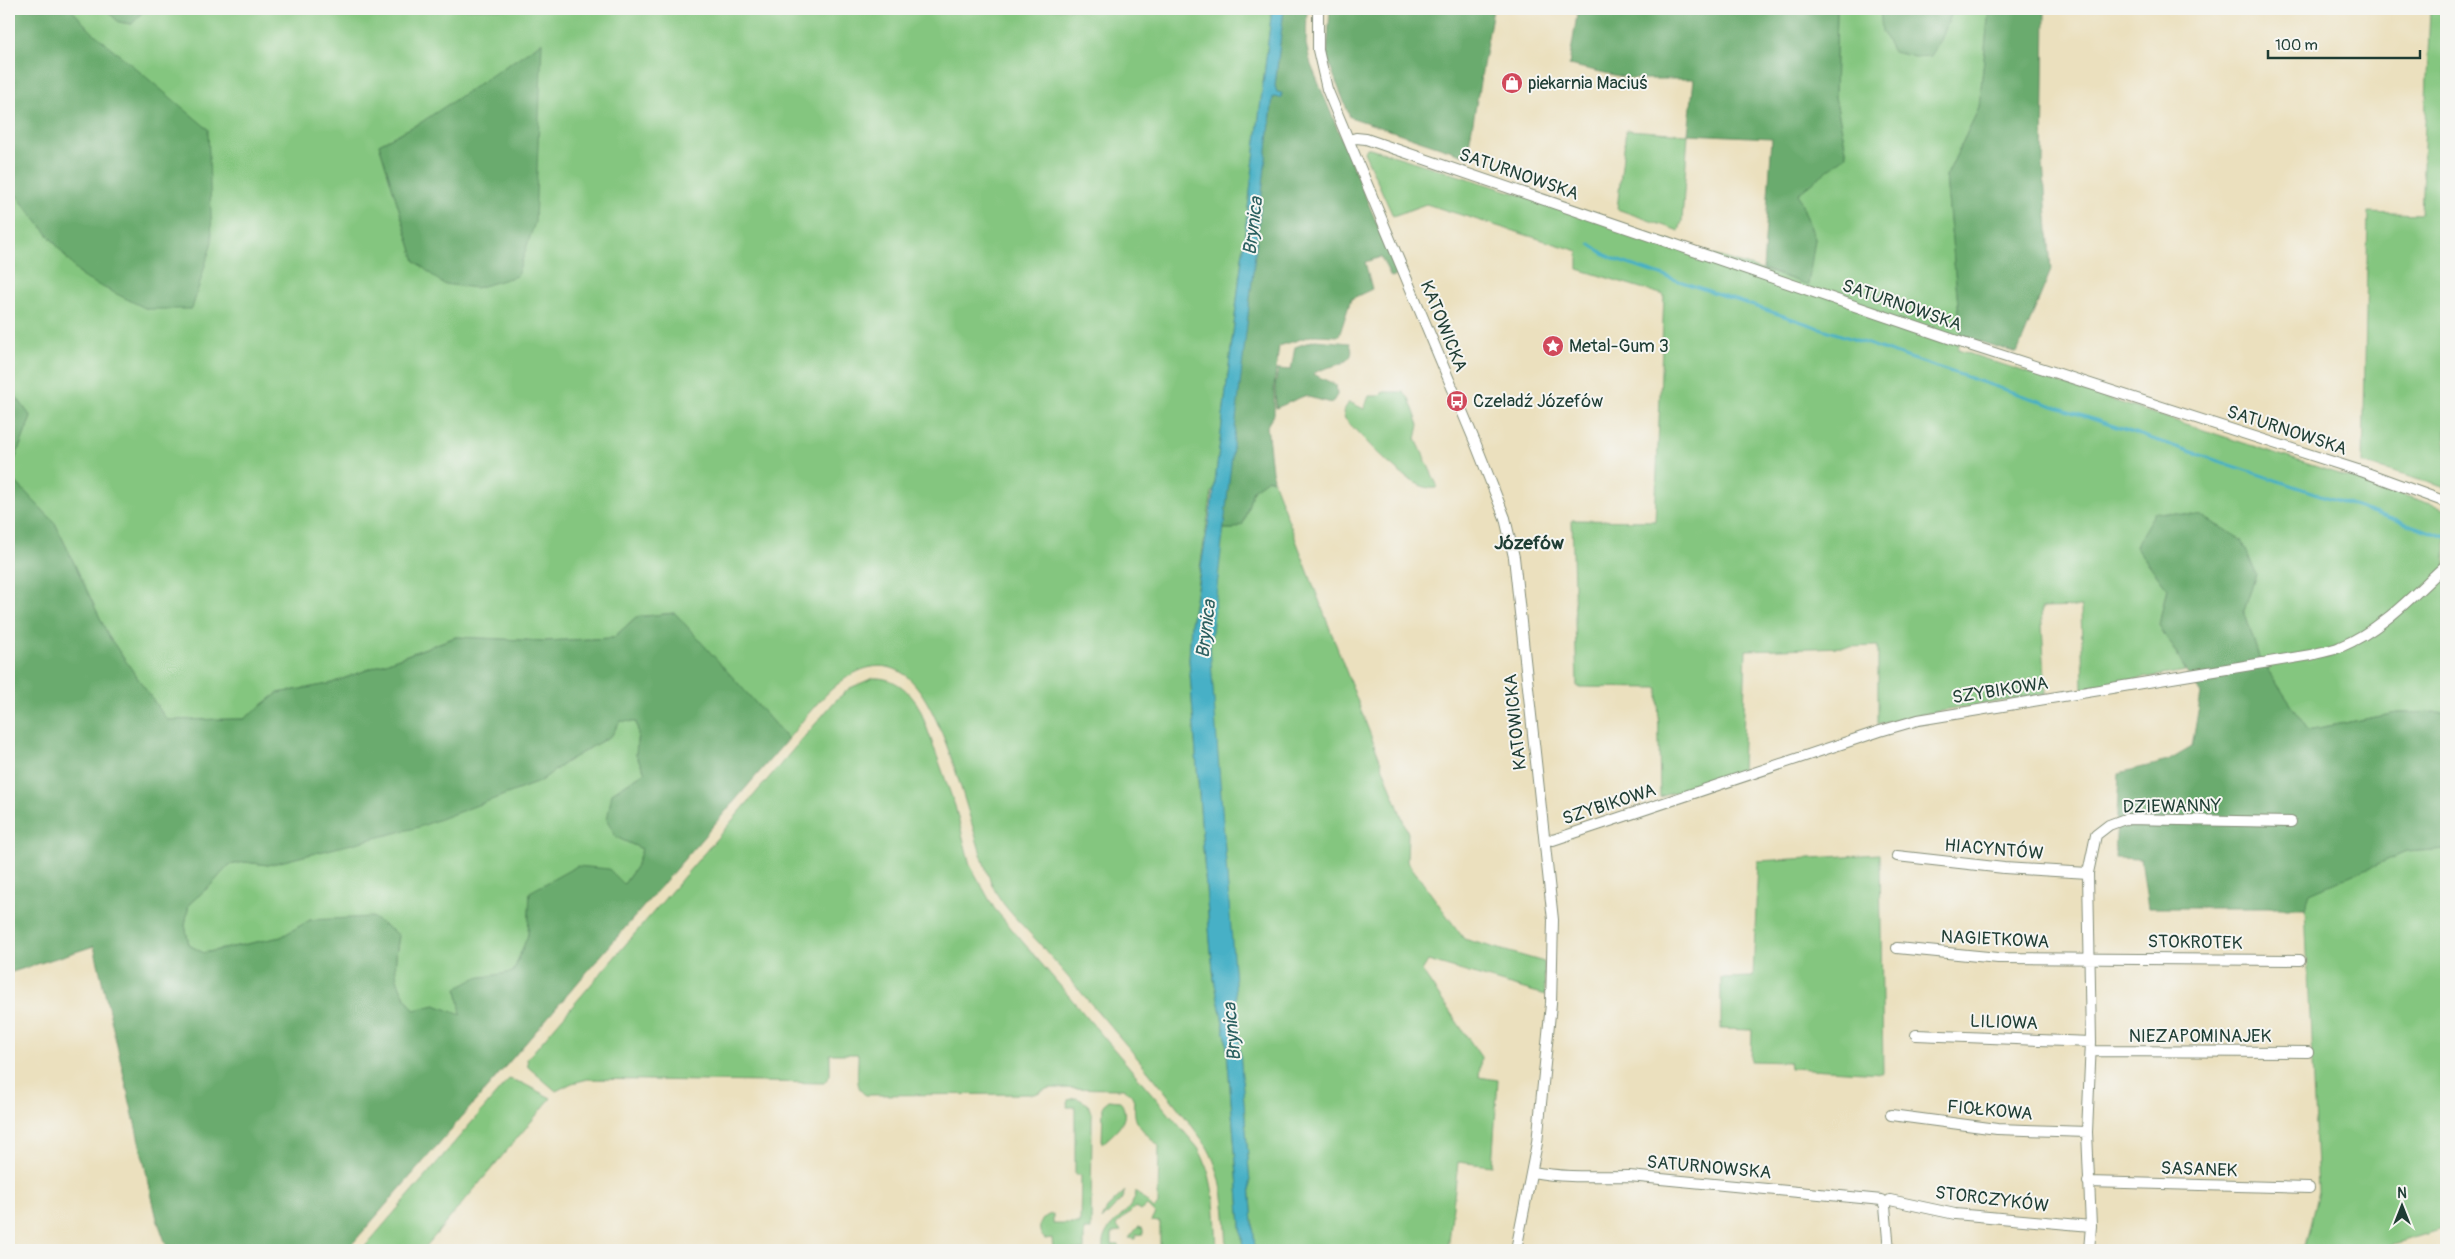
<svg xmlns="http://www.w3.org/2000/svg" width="2455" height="1259" viewBox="0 0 2455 1259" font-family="Pangolin,sans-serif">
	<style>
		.green { fill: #84c67f; stroke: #52825a; fill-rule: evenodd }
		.forest { fill: #6bab6e; stroke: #457451; fill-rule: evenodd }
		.water { fill: #47b0c6; stroke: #33767d }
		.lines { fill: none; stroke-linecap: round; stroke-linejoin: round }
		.stream { stroke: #47b0c6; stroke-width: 3 }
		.minor-casing { stroke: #858e79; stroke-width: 12 }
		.minor { stroke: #fff; stroke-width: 10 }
		.labels { text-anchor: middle; stroke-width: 4; stroke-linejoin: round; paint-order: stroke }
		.poi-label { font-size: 18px; fill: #1f3d34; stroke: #f6f6f2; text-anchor: start }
		.street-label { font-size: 18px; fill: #1f3d34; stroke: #f6f6f2 }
		.water-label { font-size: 19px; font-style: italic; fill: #2b6060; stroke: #f6f6f2 }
		.neighbourhood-label { font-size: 19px; font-weight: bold; fill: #1f3d34; stroke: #f6f6f2 }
	</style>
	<rect width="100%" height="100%" fill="#f6f6f2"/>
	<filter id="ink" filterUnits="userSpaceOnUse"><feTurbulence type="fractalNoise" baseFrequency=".02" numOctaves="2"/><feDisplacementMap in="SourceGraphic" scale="10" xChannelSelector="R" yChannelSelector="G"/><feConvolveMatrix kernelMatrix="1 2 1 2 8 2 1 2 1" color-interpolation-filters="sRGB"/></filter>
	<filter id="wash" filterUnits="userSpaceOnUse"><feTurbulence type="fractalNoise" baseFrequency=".0096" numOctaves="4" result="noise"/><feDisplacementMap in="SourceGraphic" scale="20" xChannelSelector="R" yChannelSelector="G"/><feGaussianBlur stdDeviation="1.12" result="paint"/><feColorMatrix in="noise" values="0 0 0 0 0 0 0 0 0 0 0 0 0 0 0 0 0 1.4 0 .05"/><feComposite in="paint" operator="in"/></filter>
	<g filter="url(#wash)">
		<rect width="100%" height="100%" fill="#ebe0be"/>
		<path class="green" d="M71,9H105L119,22L131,24L145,9H1272L1214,491L1212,492L1191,624L1189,660L1210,941L1214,979L1226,1038L1243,1250H1227C1225,1213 1225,1174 1204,1142C1155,1075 1098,1013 1045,950C1028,929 1001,908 991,882C970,833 945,695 899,671C855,649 811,710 788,739L674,613L636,617L613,638L545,641L455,637L329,684L278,693L244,719L167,720L109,637L55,523L9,475L31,417L9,387V186L82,277L90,30ZM420,123L415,261L379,144Z
			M1837,9H1989L1979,108L1946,177L1961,336L1958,350L2446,509V712L2397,713L2308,730L2259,657L2244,611L2256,574L2135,546L2167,588L2159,625L2186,671L2083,688L2081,607L2041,608L2046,694L1905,717L1878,725V646L1746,650L1742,771L1660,797L1658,688L1577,687L1572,520L1655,521L1664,295L1578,269V251L1426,204L1393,216L1364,152L1366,148H1370L1807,284L1815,239L1798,194L1847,154L1835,97Z
			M2430,9H2446V488L2363,463L2368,212L2421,214Z
			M1626,130L1688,134L1682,221L1679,231L1617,209Z
			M1383,392H1403L1409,398L1419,425L1416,439L1437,485L1436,488C1410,493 1363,437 1345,419L1343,412L1349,402L1364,409L1369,396H1379Z
			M1268,479L1273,480L1408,833L1407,861L1464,939L1544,962L1545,995L1428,961L1422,971L1481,1057L1479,1077L1498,1080L1492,1166L1458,1162L1448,1250H1255L1210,663L1211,623L1223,529H1233L1243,524L1253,490Z
			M873,678C895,677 910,691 920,709L955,806L970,865L994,908L1198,1148C1216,1179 1215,1216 1217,1250H1160V1222L1151,1221L1155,1214L1147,1206L1141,1211L1135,1207L1116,1225L1121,1232L1112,1233V1245H1119V1249L1105,1250L1103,1248C1100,1223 1134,1216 1136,1191L1154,1209L1158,1205L1159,1146C1152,1139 1142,1131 1137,1122C1131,1109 1140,1096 1123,1089L1049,1088L1035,1094L866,1095C853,1089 859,1066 858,1054H830V1075L824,1083L588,1079L572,1083L556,1091L528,1067L527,1059L835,701L850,688Z
			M620,720L636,722L638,731L636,755L645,772L612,793L616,837L642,849L636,867L624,884L530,892L528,935L513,973L476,978L461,1016L435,1005L414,1011C393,981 393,971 399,936L310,920L281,937L203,953L189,945L185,925L189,904L212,884L229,865L245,862L268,865L419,826L539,782L566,762L612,735Z
			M2446,849V1228L2374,1250H2251L2305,1247L2318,1191L2305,908L2309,893L2406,852Z
			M1880,854L1883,1073L1790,1068L1789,1062L1751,1061L1752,1030L1721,1029V978L1753,977L1758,861Z
			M509,1079L522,1083L551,1098L423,1250H362Z
			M1077,1098L1088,1104L1092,1116L1091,1230H1084V1250H1053L1052,1238L1045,1239C1035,1231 1040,1215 1053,1214V1224H1080L1081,1175H1075V1107H1067L1068,1100Z
			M1109,1100L1120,1101C1133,1120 1115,1132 1102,1144L1103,1105Z
			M1125,1191L1121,1200L1102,1220L1107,1208Z
			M1138,1227L1143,1229V1234L1136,1235V1239L1129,1238Z"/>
		<path class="forest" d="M9,9H71L90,30L208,129L212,242L192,309H147L82,277L9,186Z
			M105,9H145L132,24L119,22Z
			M1284,9H1307L1306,44L1311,65L1398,275L1391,277L1381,257L1365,262L1372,289L1351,299L1339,336L1314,335L1279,346L1274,386V414L1267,426L1273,480L1268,479L1253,490L1243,524L1233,529H1223L1273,96L1280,98L1281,93L1277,92L1275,86Z
			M1330,9H1493L1467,156L1350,117L1327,58Z
			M1578,9H1837L1835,97L1847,155L1798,194L1815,239L1808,285L1763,269L1772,138L1688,134L1694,79H1632L1569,65Z
			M1880,9H1936L1951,15L1941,40L1931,56L1915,57L1893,52L1882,31Z
			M1989,9H2045L2043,164L2051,270L2017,353L1961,336L1946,177L1979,108Z
			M542,42L535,222L517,276L476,288L443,284L415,261L379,144L420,123Z
			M1315,340L1350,343C1360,367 1326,364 1313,374L1336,385L1337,395L1332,403L1304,396L1276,408L1275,387L1278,369L1291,370L1295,347Z
			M9,387L31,417L9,475L55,523L109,637L167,720L244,719L278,693L329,684L456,637L545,641L613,638L636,617L675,613L788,739L347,1250H168L157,1219L94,946L9,973ZM620,721L636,722L638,731L636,755L645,772L612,793L607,820L616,837L642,849L636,867L624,884L609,869L577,866L530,892L528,935L513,972L476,978L457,988L461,1015L435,1005L414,1010C393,981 393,971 399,935L372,917L310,920L281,937L204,953L189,945L185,925L189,904L212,884L229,865L245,862L268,865L419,827L539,782L566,762L612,735Z
			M2155,512L2202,516L2242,540L2256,574L2244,611L2259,657L2308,730L2397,713L2446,712V849L2406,852L2310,893L2305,908H2148L2141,859L2115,858L2119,773L2168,761L2192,747L2201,694L2159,625L2167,588L2135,546Z"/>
		<path class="water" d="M1272,9H1284L1275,86L1277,92L1282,93L1281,98L1273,97L1210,648L1255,1250H1243L1226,1038L1214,979L1210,941L1189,660L1191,624L1214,491Z"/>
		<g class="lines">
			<path class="stream" d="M1590,244L1604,254L1622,262L2446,537"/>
		</g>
	</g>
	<g filter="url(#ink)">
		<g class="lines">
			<g class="minor-casing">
				<path id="minor" d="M1318,9V50L1327,89L1475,442L1505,518L1514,557L1553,920L1551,1004L1537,1143L1516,1250
					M1349,140L1356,138L1366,139L1966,344L2364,472L2446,502
					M1545,839L1553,840L1880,731L1918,720L2311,655C2321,652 2331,651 2340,647C2382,630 2414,594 2446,565
					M1897,856L2004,868L2088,873
					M1897,948L1998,958L2300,960
					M1916,1035L2091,1042
					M2091,1051L2308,1052
					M1891,1115L1997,1129L2087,1132
					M1533,1172C1565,1178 1596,1176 1629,1176L1882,1200L1885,1206L1889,1250
					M2088,1182L2309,1188
					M1890,1200L1955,1214L2091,1226
					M2089,1250L2091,1226L2087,1132L2091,1042L2088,873L2096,835L2109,825L2125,819L2291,822"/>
			</g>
			<use href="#minor" class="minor"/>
		</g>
	</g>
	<defs>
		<g id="shop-disc" transform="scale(1.125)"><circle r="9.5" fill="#d1495b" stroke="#f6f6f2"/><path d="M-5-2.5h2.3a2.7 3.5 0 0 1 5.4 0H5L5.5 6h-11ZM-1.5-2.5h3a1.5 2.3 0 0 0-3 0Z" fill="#fff"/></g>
		<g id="sight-disc" transform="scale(1.125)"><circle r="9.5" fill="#d1495b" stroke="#f6f6f2"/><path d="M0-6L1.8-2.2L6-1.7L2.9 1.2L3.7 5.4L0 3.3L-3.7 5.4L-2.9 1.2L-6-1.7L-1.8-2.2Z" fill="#fff"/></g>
		<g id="bus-disc" transform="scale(1.125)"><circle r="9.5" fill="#d1495b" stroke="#f6f6f2"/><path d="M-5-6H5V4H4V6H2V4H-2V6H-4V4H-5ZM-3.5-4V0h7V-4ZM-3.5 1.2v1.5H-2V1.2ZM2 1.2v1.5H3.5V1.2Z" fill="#fff"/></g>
	</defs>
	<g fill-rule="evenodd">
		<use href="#shop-disc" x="1512" y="83"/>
		<use href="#sight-disc" x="1553" y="346"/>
		<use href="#bus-disc" x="1457" y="401"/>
	</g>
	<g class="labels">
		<g class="poi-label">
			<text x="1528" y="89">piekarnia Maciuś</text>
			<text x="1569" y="352">Metal-Gum 3</text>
			<text x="1473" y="407">Czeladź Józefów</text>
		</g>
		<g class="street-label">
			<text transform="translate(1519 174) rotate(19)" y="6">SATURNOWSKA</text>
			<text transform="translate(1902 305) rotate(19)" y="6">SATURNOWSKA</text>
			<text transform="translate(1444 326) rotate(68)" y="6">KATOWICKA</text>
			<text transform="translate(2287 430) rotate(18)" y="6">SATURNOWSKA</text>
			<text transform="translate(2000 690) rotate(-9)" y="6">SZYBIKOWA</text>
			<text transform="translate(1515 722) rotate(-96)" y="6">KATOWICKA</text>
			<text transform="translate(1609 804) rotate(-18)" y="6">SZYBIKOWA</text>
			<text transform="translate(2172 806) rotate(-1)" y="6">DZIEWANNY</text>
			<text transform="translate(1994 849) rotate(5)" y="6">HIACYNTÓW</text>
			<text transform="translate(1995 939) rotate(3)" y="6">NAGIETKOWA</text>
			<text transform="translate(2195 942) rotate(1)" y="6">STOKROTEK</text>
			<text transform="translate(2004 1022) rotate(2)" y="6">LILIOWA</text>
			<text x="2200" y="1042">NIEZAPOMINAJEK</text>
			<text transform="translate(1990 1110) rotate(5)" y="6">FIOŁKOWA</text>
			<text transform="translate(1709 1167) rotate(5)" y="6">SATURNOWSKA</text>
			<text transform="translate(2199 1169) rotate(2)" y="6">SASANEK</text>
			<text transform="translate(1992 1199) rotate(7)" y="6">STORCZYKÓW</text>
		</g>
		<g class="water-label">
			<text transform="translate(1252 226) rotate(-83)" y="7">Brynica</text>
			<text transform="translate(1205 629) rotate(-83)" y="7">Brynica</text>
			<text transform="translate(1231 1032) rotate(-95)" y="7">Brynica</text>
		</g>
		<g class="neighbourhood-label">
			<text x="1529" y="549">Józefów</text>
		</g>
	</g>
	<rect width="2455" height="1259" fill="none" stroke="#f6f6f2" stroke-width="30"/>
	<g transform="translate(2402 1206)" stroke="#f6f6f2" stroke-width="4" paint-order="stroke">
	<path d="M0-4L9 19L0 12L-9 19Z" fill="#1f3d34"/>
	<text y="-8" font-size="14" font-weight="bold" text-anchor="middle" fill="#1f3d34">N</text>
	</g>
	<path d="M2268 50v8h152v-8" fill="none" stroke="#1f3d34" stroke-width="2.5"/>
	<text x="2275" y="50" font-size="15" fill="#1f3d34" stroke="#f6f6f2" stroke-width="4" paint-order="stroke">100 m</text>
</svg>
